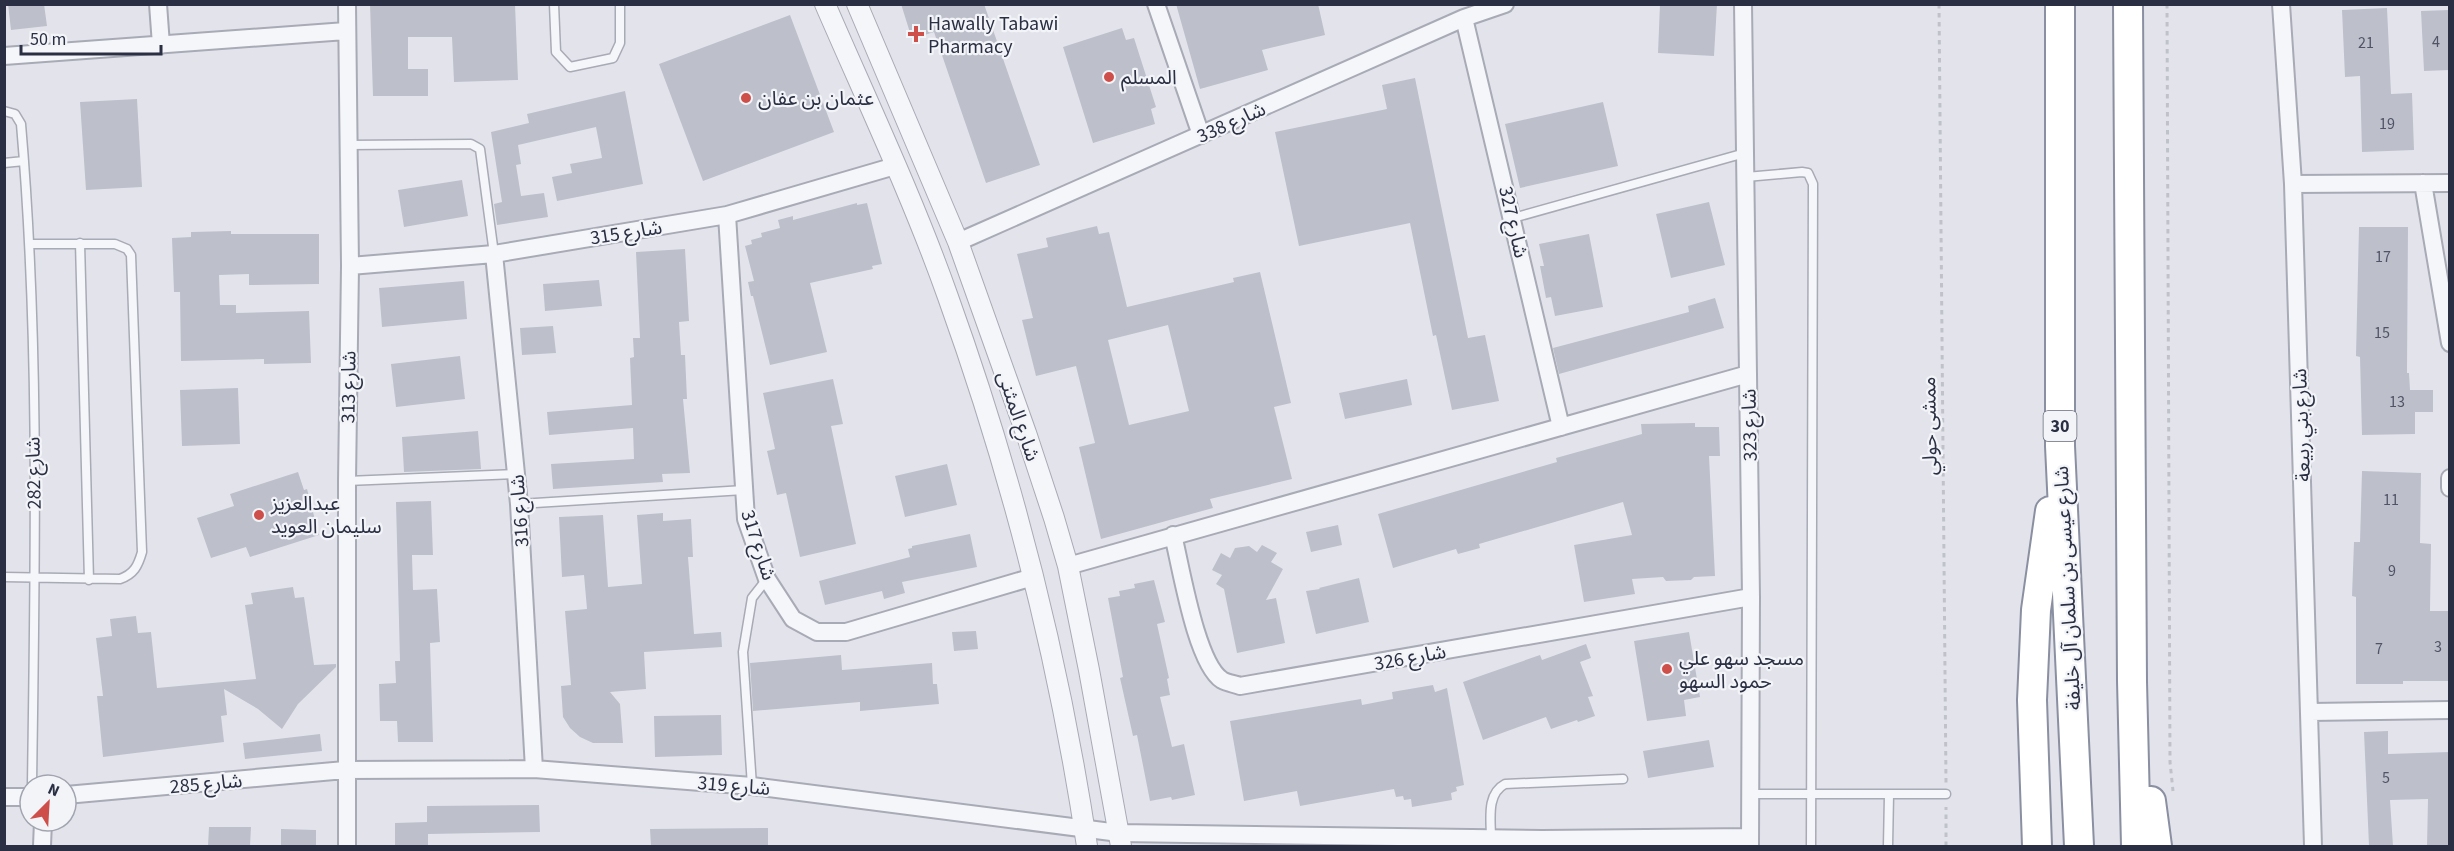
<svg xmlns="http://www.w3.org/2000/svg" width="2454" height="851" viewBox="0 0 2454 851" font-family="'Source Sans 3','Noto Sans Arabic',sans-serif">
	<style>
		.building { fill: #bdbfcb; fill-rule: evenodd }
		.lines { fill: none; stroke-linecap: round; stroke-linejoin: round }
		.service-casing { stroke: #a8aab5; stroke-width: 11 }
		.minor-casing { stroke: #a8aab5; stroke-width: 20 }
		.tertiary-casing { stroke: #a8aab5; stroke-width: 22 }
		.motorway-casing { stroke: #8a8fa1; stroke-width: 32 }
		.path { stroke: #c0c2ca; stroke-width: 3; stroke-dasharray: 4.5 4.5; stroke-linecap: butt }
		.service { stroke: #f5f6f9; stroke-width: 8 }
		.minor { stroke: #f5f6f9; stroke-width: 16 }
		.tertiary { stroke: #f5f6f9; stroke-width: 20 }
		.motorway { stroke: #fff; stroke-width: 28 }
		.poi-dot { fill: #ce4e49; stroke: #f2f4f8; stroke-width: 2 }
		.labels { text-anchor: middle; stroke-width: 4.5; stroke-linejoin: round; paint-order: stroke }
		.number-label { font-size: 16px; fill: #4f5365 }
		.shield { fill: #f2f4f8; stroke: #666a79; stroke-width: 1.5 }
		.shield-label { font-size: 18px; font-weight: bold; fill: #2a2f43 }
		.poi-label { font-size: 20px; fill: #2a2f43; stroke: #f2f4f8; text-anchor: start }
		.street-label { font-size: 20px; fill: #2a2f43; stroke: #f2f4f8 }
	</style>
	<rect width="100%" height="100%" fill="#e3e4eb"/>
	<path class="building" d="M8,4H44L47,26L11,30Z
		M370,4H515L518,80L454,82L452,37H408V69H428V96H373Z
		M901,4H984L1040,165L986,183L934,32L912,39Z
		M1176,4H1318L1325,35L1262,50L1268,70L1200,89Z
		M1660,4H1717L1714,56L1658,53Z
		M2387,8L2391,94L2412,93L2414,150L2362,152L2360,76L2345,77L2342,10Z
		M2450,10V70L2424,71L2421,11Z
		M790,15L834,132L703,181L659,64Z
		M1122,28L1126,40L1134,38L1156,107L1151,109L1155,124L1093,143L1063,47Z
		M1415,78L1468,338L1485,335L1499,401L1452,410L1436,335L1433,336L1410,223L1299,246L1275,132L1387,109L1382,85Z
		M625,91L643,184L557,201L552,177L572,173L570,164L602,158L596,127L518,145L521,164L516,165L521,196L544,193L548,217L497,225L494,204L502,202L491,132L529,123L527,114Z
		M137,99L142,187L86,190L80,102Z
		M1603,102L1618,166L1520,188L1505,124Z
		M462,180L468,216L404,227L398,190Z
		M1709,202L1725,265L1671,278L1656,214Z
		M857,203V205L867,203L882,264L872,266L873,269L810,283L827,352L770,365L753,296H751L748,282L754,281L745,246L752,244L751,240L762,237L761,233L780,228L778,220L793,216V220Z
		M1097,226L1099,234L1109,232L1127,307L1234,282L1233,278L1260,272L1291,403L1274,407L1292,479L1210,499L1213,508L1101,539L1079,447L1095,443L1076,366L1036,376L1022,320L1033,318L1017,254L1048,247L1046,238ZM1168,325L1189,411L1129,425L1108,340Z
		M2359,227H2408L2407,373H2409L2410,390H2433V412H2415V434L2362,435L2360,357L2356,356Z
		M231,231V234H319V284L249,285V274L219,275L220,305H236V313L309,311L311,363L264,364V359L181,361L180,292H174L172,238L191,237V232Z
		M1589,234L1603,307L1555,316L1551,297L1546,298L1540,266H1544L1539,244Z
		M685,249L689,321L679,322L681,355H685L687,399H683L690,473L662,474L663,482L553,489L551,464L634,459L633,428L549,435L547,412L632,405L630,358L634,357L633,338H640L636,252Z
		M599,280L602,306L545,311L543,284Z
		M464,281L467,319L382,327L379,288Z
		M1715,298L1724,328L1559,374L1553,348L1689,312L1688,306Z
		M553,326L556,353L522,355L520,328Z
		M460,356L465,399L396,407L391,364Z
		M833,379L843,424L831,426L856,544L800,557L786,493L777,495L767,451L775,449L763,393Z
		M1407,379L1412,405L1345,419L1339,393Z
		M238,388L240,444L182,446L180,390Z
		M1695,423V427H1719L1720,456H1709L1715,576L1694,577L1691,580L1666,581L1663,577L1632,579L1635,594L1584,602L1574,545L1632,535L1623,502L1479,544L1480,548L1458,554L1456,549L1393,568L1378,514L1557,462L1556,458L1642,434L1641,424Z
		M478,431L481,469L404,472L402,437Z
		M947,464L957,505L905,517L895,476Z
		M2362,471L2421,473L2420,543L2431,544L2430,611H2450V681H2403V684H2356V597L2352,596L2354,542H2360Z
		M298,472L304,490L307,489L319,535L250,557L246,547L211,558L197,518L234,506L230,494Z
		M431,501L433,555H412L413,590L437,589L440,642L430,643L433,742H398L397,721H380L379,684L396,683L395,661H400L396,502Z
		M663,513V521L691,519L693,557H688L694,634L721,632L722,647L644,652L646,689L610,692L620,704L623,743H593L580,737L570,728L563,717L561,686L571,685L565,611L587,609L584,575L562,577L559,517L603,515L608,587L642,584L637,515Z
		M1338,525L1342,545L1311,552L1306,532Z
		M970,534L977,567L902,582L905,593L884,599L882,591L825,605L819,581L910,557L908,549L912,548V546Z
		M1262,545L1277,553L1271,562L1283,569L1266,600L1276,598L1285,643L1237,653L1224,589L1216,584L1222,575L1212,570L1221,553L1230,558L1235,548L1249,546L1257,552Z
		M1359,578L1369,622L1316,634L1306,591L1320,589L1319,588Z
		M1154,580L1165,622L1157,624L1169,678L1167,679L1170,695L1160,697L1172,747L1184,744L1195,795L1172,800L1171,797L1150,801L1137,735L1133,736L1120,678L1123,677L1108,598L1120,596L1119,591L1135,588L1134,584Z
		M293,587L295,598L304,597L314,665L336,664V667L298,704L282,729L258,709L224,689L227,715L221,716L224,742L103,757L97,696H103L96,638L112,636L110,619L136,616L138,633L151,632L157,688L256,679L245,605L253,604L251,593Z
		M976,631L978,649L954,651L952,632Z
		M1689,632L1700,697L1684,700L1686,716L1647,721L1634,641Z
		M1586,644L1591,658L1580,662L1593,696L1588,697L1595,716L1578,722L1577,720L1551,729L1546,717L1483,740L1463,682L1540,655L1542,660Z
		M841,655L842,670L932,663L933,684H937L939,704L860,711V702L753,711L750,663Z
		M1433,685L1435,692L1447,688L1464,785L1456,787L1457,791L1451,793L1452,800L1412,807L1411,799L1404,800L1403,796L1396,797L1394,789L1300,806L1297,791L1244,801L1230,721L1361,699L1362,705L1393,699L1392,692Z
		M721,715L722,755L655,757L654,716Z
		M2388,731V754L2450,752V846H2427L2428,799L2390,800L2393,846H2369L2364,732Z
		M320,734L322,751L245,759L243,743Z
		M1709,740L1714,767L1648,778L1643,751Z
		M539,805L540,832L428,834V846H395V823L427,822V806Z
		M209,827H251L250,846H208Z
		M768,828V846H651L650,829Z
		M281,829L316,830V846H281Z"/>
	<g class="lines">
		<g class="service-casing">
			<path id="service" d="M554,4L556,52L570,67L613,58L620,43V4
				M4,111L15,114L21,124C40,343 35,565 32,785
				M348,145L471,144L480,149L494,254
				M4,163L24,161
				M1746,177L1802,172L1808,173L1813,184L1811,846
				M1513,218L1745,153
				M80,243L89,580
				M347,481L516,474
				M519,504L744,490
				M4,577L120,579C134,574 138,566 142,552L131,255L127,249L115,244H30
				M752,786L743,652L752,598L767,579
				M1750,794H1946
				M1491,838C1491,820 1486,794 1505,784L1623,779
				M1888,846L1889,795"/>
		</g>
		<g class="minor-casing">
			<path id="minor" d="M158,4L161,45
				M347,4L350,266L347,481V846
				M1156,4L1201,135
				M1743,4L1751,597L1750,846
				M2281,4L2293,184L2313,846
				M1464,18L1561,427
				M4,56L346,31
				M2423,183L2450,343
				M2293,184L2450,183
				M727,215L746,519L767,579L793,619L817,632H846L1033,577
				M958,242L1464,18L1505,4
				M494,254L519,504L534,769
				M350,266L494,254L727,215L895,166
				M2450,478V488
				M1173,535C1181,567 1196,663 1222,680C1227,683 1235,684 1240,686L1751,597
				M1068,566L1748,374
				M2310,712L2450,710
				M66,795L345,770L534,769L752,786L1119,833L1542,839L1750,837
				M4,797H30
				M42,846L43,821"/>
		</g>
		<g class="tertiary-casing">
			<path id="tertiary" d="M825,4C867,101 913,198 948,297C1012,475 1059,660 1087,846
				M857,4L958,242L1026,433L1054,518L1068,566L1089,670L1121,846"/>
		</g>
		<g class="motorway-casing">
			<path id="motorway" d="M2060,4V446L2079,846
				M2128,4L2132,681L2136,846
				M2151,801L2157,846
				M2037,846L2032,700L2036,610L2050,511"/>
		</g>
		<path class="path" d="M1939,4L1946,783
			M2167,4L2170,762L2173,791
			M1946,846V807"/>
		<use href="#service" class="service"/>
		<use href="#minor" class="minor"/>
		<use href="#tertiary" class="tertiary"/>
		<use href="#motorway" class="motorway"/>
	</g>
	<g class="poi-dot">
		<path d="M913 25h6v6h6v6h-6v6h-6v-6h-6v-6h6z"/>
		<circle cx="1109" cy="77" r="6"/>
		<circle cx="746" cy="98" r="6"/>
		<circle cx="259" cy="515" r="6"/>
		<circle cx="1667" cy="669" r="6"/>
	</g>
	<g class="labels">
		<g class="number-label">
			<text x="2436" y="47">4</text>
			<text x="2366" y="48">21</text>
			<text x="2387" y="129">19</text>
			<text x="2383" y="262">17</text>
			<text x="2382" y="338">15</text>
			<text x="2397" y="407">13</text>
			<text x="2391" y="505">11</text>
			<text x="2392" y="576">9</text>
			<text x="2438" y="652">3</text>
			<text x="2379" y="654">7</text>
			<text x="2386" y="783">5</text>
		</g>
		<rect class="shield" x="2043.5" y="411" width="33" height="30" rx="4.5"/>
		<g class="shield-label">
			<text x="2060" y="432">30</text>
		</g>
		<g class="poi-label">
			<text x="928" y="30">Hawally Tabawi<tspan x="928" dy="23">Pharmacy</tspan></text>
			<text x="1121" y="84">المسلم</text>
			<text x="758" y="105">عثمان بن عفان</text>
			<text x="271" y="510">عبدالعزيز<tspan x="271" dy="23">سليمان العويد</tspan></text>
			<text x="1679" y="665">مسجد سهو علي<tspan x="1679" dy="23">حمود السهو</tspan></text>
		</g>
		<g class="street-label">
			<text transform="translate(1231 122) rotate(-24)" y="7">شارع 338</text>
			<text transform="translate(1514 222) rotate(77)" y="7">شارع 327</text>
			<text transform="translate(626 232) rotate(-9)" y="7">شارع 315</text>
			<text transform="translate(348 387) rotate(-89)" y="7">شارع 313</text>
			<text transform="translate(1019 416) rotate(71)" y="7">شارع المثنى</text>
			<text transform="translate(1749 425) rotate(-91)" y="7">شارع 323</text>
			<text transform="translate(2301 425) rotate(-92)" y="7">شارع بني ربيعة</text>
			<text transform="translate(1929 426) rotate(-91)" y="7">ممشى حولي</text>
			<text transform="translate(33 473) rotate(-91)" y="7">شارع 282</text>
			<text transform="translate(519 511) rotate(-94)" y="7">شارع 316</text>
			<text transform="translate(759 545) rotate(72)" y="7">شارع 317</text>
			<text transform="translate(2067 588) rotate(-93)" y="7">شارع عيسى بن سلمان آل خليفة</text>
			<text transform="translate(1410 657) rotate(-10)" y="7">شارع 326</text>
			<text transform="translate(206 783) rotate(-5)" y="7">شارع 285</text>
			<text transform="translate(734 785) rotate(5)" y="7">شارع 319</text>
		</g>
	</g>
	<rect width="2454" height="851" fill="none" stroke="#2a2f43" stroke-width="12"/>
	<g transform="translate(48 803) rotate(24)"><circle r="28" fill="#f2f4f8" stroke="#a2a5b0" stroke-width="1.5"/>
	<path d="M0-4.5L10 22L0 15L-10 22Z" fill="#ce4e49"/>
	<text y="-9" font-size="16" font-weight="bold" text-anchor="middle" fill="#2a2f43">N</text>
	</g>
	<path d="M21 45v9h140v-9" fill="none" stroke="#2a2f43" stroke-width="3"/>
	<text x="30" y="45" font-size="18" fill="#2a2f43" stroke="#f2f4f8" stroke-width="4.5" paint-order="stroke">50 m</text>
</svg>
